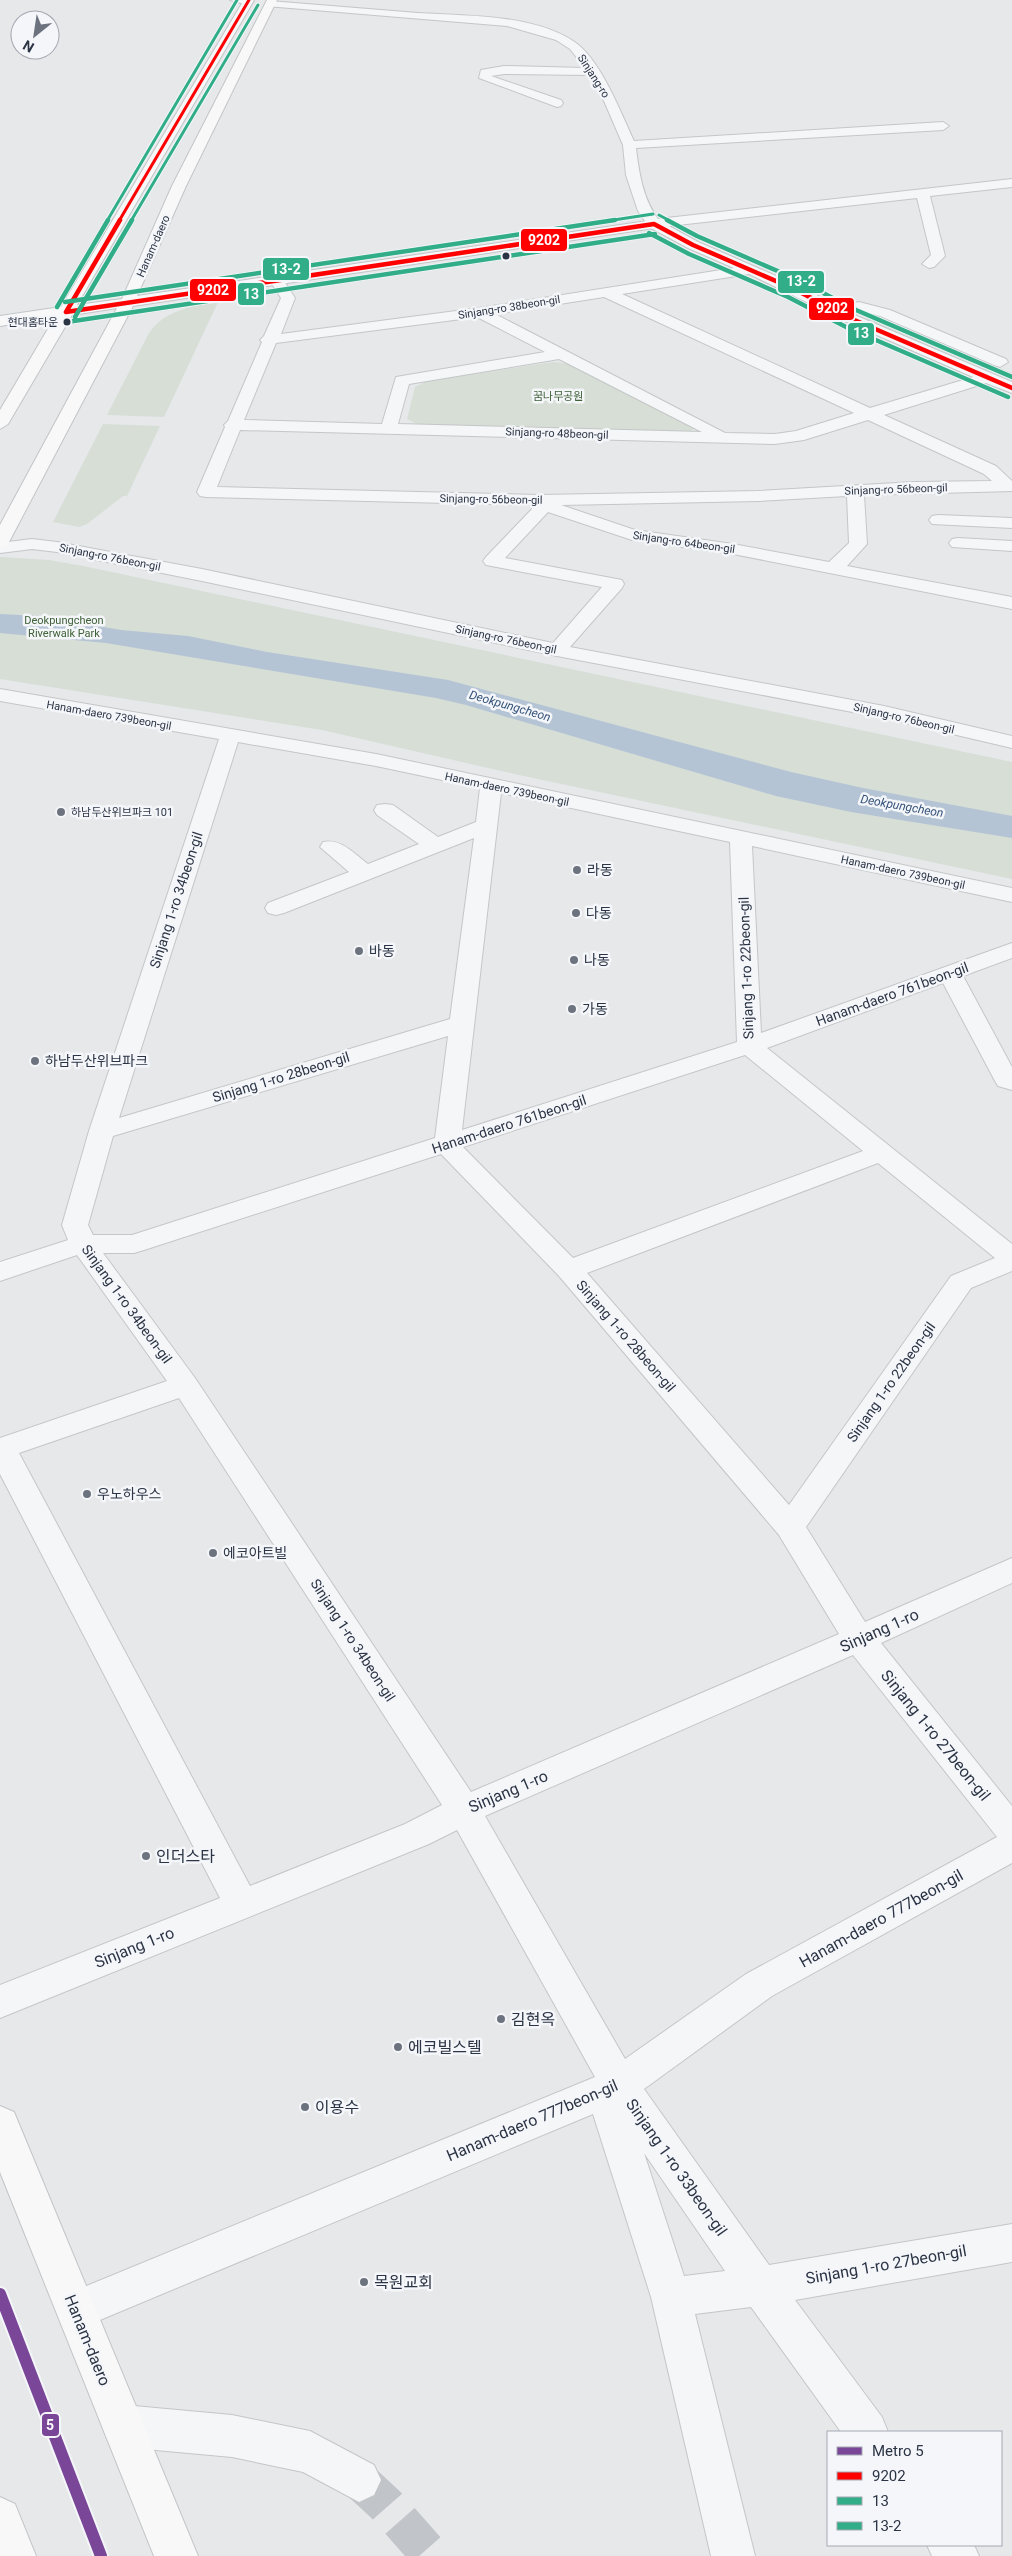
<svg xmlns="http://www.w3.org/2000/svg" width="1012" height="2556" viewBox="0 0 1012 2556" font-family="Roboto,'Noto Sans KR',sans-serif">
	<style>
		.green { fill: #d6ded6 }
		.water { fill: #b4c4d5 }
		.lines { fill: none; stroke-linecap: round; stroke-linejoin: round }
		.minor-tunnel { stroke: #c1c4c9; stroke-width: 39; stroke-dasharray: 39 19; stroke-linecap: butt }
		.minor-casing { stroke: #c4c6c8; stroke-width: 2 }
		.major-casing { stroke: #c2c5c8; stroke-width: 2 }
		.minor { fill: #f5f6f7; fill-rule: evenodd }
		.major { fill: #f8f8f8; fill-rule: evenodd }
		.bus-1-far1-casing { stroke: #f4f6f9; stroke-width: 5 }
		.bus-1-casing { stroke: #f4f6f9; stroke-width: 6 }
		.bus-2-far1-casing { stroke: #f4f6f9; stroke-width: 5 }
		.bus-2-casing { stroke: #f4f6f9; stroke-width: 6 }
		.bus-3-far1-casing { stroke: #f4f6f9; stroke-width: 5 }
		.bus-3-casing { stroke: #f4f6f9; stroke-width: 6 }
		.bus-1-far1 { stroke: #f00; stroke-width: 3 }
		.bus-1 { stroke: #f00; stroke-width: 4.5 }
		.bus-2-far1 { stroke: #31ae88; stroke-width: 3 }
		.bus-2 { stroke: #31ae88; stroke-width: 4.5 }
		.bus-3-far1 { stroke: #31ae88; stroke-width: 3 }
		.bus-3 { stroke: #31ae88; stroke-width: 4.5 }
		.metro-1-casing { stroke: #f4f6f9; stroke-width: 16 }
		.metro-1 { stroke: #794698; stroke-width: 12 }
		.bus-dot { fill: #2b3445; stroke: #f4f6f9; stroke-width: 2 }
		.poi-dot { fill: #6c737f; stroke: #f4f6f9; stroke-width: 2 }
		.labels { text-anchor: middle; stroke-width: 5; stroke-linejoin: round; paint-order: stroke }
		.far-street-label { font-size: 11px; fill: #2b3445; stroke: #f4f6f9 }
		.far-bus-label { font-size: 11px; fill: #2b3445; stroke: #f4f6f9; text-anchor: end }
		.far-park-label { font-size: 11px; fill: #3f6138; stroke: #f4f6f9 }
		.far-poi-label { font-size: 11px; fill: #2b3445; stroke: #f4f6f9; text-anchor: start }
		.far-water-label { font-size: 12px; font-style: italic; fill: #34527a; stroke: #f4f6f9 }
		.poi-label { font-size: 14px; fill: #2b3445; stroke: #f4f6f9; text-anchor: start }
		.street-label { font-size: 14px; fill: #2b3445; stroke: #f4f6f9 }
		.near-street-label { font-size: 16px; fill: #2b3445; stroke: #f4f6f9 }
		.near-poi-label { font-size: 16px; fill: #2b3445; stroke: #f4f6f9; text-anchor: start }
		.line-badge { stroke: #f4f6f9; stroke-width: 2 }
		.badge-label { font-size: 14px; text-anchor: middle; font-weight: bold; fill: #fff }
	</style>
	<rect width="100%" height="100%" fill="#e6e8ea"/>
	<path class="green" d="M218,302L164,417L107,415L148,335C163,310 193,306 218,302Z
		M868,314L1012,373V380L869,320L863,316Z
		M553,362L572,364L698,426L689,433L419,425L407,419L415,387L427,381Z
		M103,424L160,426L127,496H123L87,524L79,527L53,522Z
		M0,557L49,560L88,567L1012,762V879L519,775L322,730L0,679Z"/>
	<path class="water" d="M0,614L39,616L121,630L188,636L267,652L448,680L791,772L863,788L1012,816V838L851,812L776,796L466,705L436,698L106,643L0,633Z"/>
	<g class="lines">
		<path class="minor-tunnel" d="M359,2480L386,2505L431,2556"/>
		<g class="minor-casing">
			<path id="minor" d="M230,0H252L253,2L248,5Z
				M270,1C319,5 368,9 418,13C466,16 536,14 576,43C601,61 621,113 634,141L943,122L949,126L943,130L636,148C639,173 643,199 658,219L1012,179V187L930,196L945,256L934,267L929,268L922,264L931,255L917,198L669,226L698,242L797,285L857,316L1012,382V393L986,383L884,415L996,466L1012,481V491L864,495L867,544L847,566L1012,597V609L733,554L632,540L548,512L505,558L622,580L624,584L622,588L570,647L884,706L1012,736V748L884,718L557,656L202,581L57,552L32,549L0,553V543L32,539L57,542L202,569L553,643L602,587L486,565L483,561L486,557L532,509L533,505L206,497L200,496L197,492L225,427L224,425L228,421L262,342L260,340L264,336L281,298L270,281L272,278H282L295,298L281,334L479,308L734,268L688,248L649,227L638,211L626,175L623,145L604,101L589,75L504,74L491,76L561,100L563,103L561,106L557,107L479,78L481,70L504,66L585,68L570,49L556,40L507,26L266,6V2ZM749,274L847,322L973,377L870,408L622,294ZM604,297L854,413L796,431L775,434L725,433L495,314ZM477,317L545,352L396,377L382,424L244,420L276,343ZM559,359L702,432L398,424L409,384ZM868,420L984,474L992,481L914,482L759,491L541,495L217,487L240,430L775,444L804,440ZM847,496L849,543L829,562L733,544L635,530L561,505L759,501Z
				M859,302L890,310L1006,359L1008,362L1000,367L994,365L880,316L854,309L852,306L854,303Z
				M938,515L1012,518V528L932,524L929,520L932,516Z
				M958,538L1012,541V551L952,547L949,543L952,539Z
				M0,689L376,754L1012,888V902L752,846L761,1033L1012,943V958L963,976L1012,1067V1090L998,1086L995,1081L943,983L767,1048L1012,1244V1271L971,1288L806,1527L865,1622L1012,1558V1583L881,1643L1012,1806V1863L772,1996L644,2089L769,2265L1012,2224V2262L795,2300L882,2417L888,2432H841L751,2307L695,2314L755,2556H711L651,2297L593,2114L76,2330L62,2324L56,2310L62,2296L595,2077L457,1830L429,1844L0,2018V1985L220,1898L0,1474V1438L167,1381L77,1255L0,1281V1262L68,1240L62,1225L89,1131L219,739L0,701ZM238,742L376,766L480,788L476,822L438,837L393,805L385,804L377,805L374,810L377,815L419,844L368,864C354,854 341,838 323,842L320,847L349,872L268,903L265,908L268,913L276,915L284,913L474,838L450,1019L119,1118ZM501,793L730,842L737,1042L462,1130ZM448,1036L435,1138L132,1235H93L88,1225L113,1136ZM745,1055L863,1151L573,1258L463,1147ZM441,1154L559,1276L779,1535L839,1634L471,1792L195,1378L103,1253H134L144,1250ZM878,1163L995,1258L951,1276L789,1505L587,1273ZM179,1398L442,1805L405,1824L250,1886L19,1453ZM853,1655L997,1837L746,1974L625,2059L485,1816ZM644,2153L725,2271L684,2276Z
				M123,2405L232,2415L310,2431L374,2465L381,2480L374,2495L359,2502L303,2472L232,2457L123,2447L108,2441L102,2426L108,2411Z
				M927,2545H974L979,2556H932Z"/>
		</g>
		<g class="major-casing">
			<path id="major" d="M244,0H254L77,305L122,299L172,186L267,0H277L186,186L137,296L654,220L661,224L654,228L133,306L9,542L6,546L0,547V525L117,308L72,315L8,424L0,429V410L55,317L0,326V316L61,307Z
				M0,2106L14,2112L19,2124L198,2556H154L0,2172Z
				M0,2497L15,2504L36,2556H0Z"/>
		</g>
		<use href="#minor" class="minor"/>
		<use href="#major" class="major"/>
		<g class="bus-1-far1-casing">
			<path id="bus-1-far1" d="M119,221L249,0"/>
		</g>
		<g class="bus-1-casing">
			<path id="bus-1" d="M654,224L693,245L792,288L852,319L1012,388
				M66,312L654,224
				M66,312L120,220"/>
		</g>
		<g class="bus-2-far1-casing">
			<path id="bus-2-far1" d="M131,221L258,5"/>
		</g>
		<g class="bus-2-casing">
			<path id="bus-2" d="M649,233L689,254L788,297L848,328L1008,397
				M75,317L132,220
				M67,322L655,234"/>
		</g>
		<g class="bus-3-far1-casing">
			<path id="bus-3-far1" d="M659,215L670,221
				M107,221L237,0
				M607,221L653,214"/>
		</g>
		<g class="bus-3-casing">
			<path id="bus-3" d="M667,220L697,236L796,279L856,310L1012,377
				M65,302L615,220
				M57,307L108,220"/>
		</g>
		<use href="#bus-1-far1" class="bus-1-far1"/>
		<use href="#bus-1" class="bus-1"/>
		<use href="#bus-2-far1" class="bus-2-far1"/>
		<use href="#bus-2" class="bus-2"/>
		<use href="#bus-3-far1" class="bus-3-far1"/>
		<use href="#bus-3" class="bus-3"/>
		<g class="metro-1-casing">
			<path id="metro-1" d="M0,2294L101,2556"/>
		</g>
		<use href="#metro-1" class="metro-1"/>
	</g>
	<g class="bus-dot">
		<circle cx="506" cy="256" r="4.5"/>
		<circle cx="67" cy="322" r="4.5"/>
	</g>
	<g class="poi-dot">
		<circle cx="61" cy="812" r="5"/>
		<circle cx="577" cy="870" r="5"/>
		<circle cx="576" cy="913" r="5"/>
		<circle cx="359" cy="951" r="5"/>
		<circle cx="574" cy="960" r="5"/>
		<circle cx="572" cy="1009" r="5"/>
		<circle cx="35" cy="1061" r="5"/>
		<circle cx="87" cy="1494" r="5"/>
		<circle cx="213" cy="1553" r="5"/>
		<circle cx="146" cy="1856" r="5"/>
		<circle cx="501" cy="2019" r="5"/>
		<circle cx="398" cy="2047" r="5"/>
		<circle cx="305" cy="2107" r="5"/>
		<circle cx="364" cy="2282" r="5"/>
	</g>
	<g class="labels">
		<g class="far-street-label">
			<text transform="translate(594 76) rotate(57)" y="4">Sinjang-ro</text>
			<text transform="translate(153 246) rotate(-66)" y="4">Hanam-daero</text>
			<text transform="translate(509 307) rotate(-9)" y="4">Sinjang-ro 38beon-gil</text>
			<text transform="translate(557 433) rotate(2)" y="4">Sinjang-ro 48beon-gil</text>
			<text transform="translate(896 489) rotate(-2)" y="4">Sinjang-ro 56beon-gil</text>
			<text transform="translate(491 499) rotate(1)" y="4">Sinjang-ro 56beon-gil</text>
			<text transform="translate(684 542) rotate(8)" y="4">Sinjang-ro 64beon-gil</text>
			<text transform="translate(110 557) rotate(11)" y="4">Sinjang-ro 76beon-gil</text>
			<text transform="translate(506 639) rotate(12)" y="4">Sinjang-ro 76beon-gil</text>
			<text transform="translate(109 715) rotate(10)" y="4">Hanam-daero 739beon-gil</text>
			<text transform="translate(904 718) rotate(13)" y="4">Sinjang-ro 76beon-gil</text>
			<text transform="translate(507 789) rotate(12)" y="4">Hanam-daero 739beon-gil</text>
			<text transform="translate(903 872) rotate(12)" y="4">Hanam-daero 739beon-gil</text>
		</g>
		<g class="far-bus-label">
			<text x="58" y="326">현대홈타운</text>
		</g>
		<g class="far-park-label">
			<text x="558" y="400">꿈나무공원</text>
			<text x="64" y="624">Deokpungcheon<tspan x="64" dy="13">Riverwalk Park</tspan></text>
		</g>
		<g class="far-poi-label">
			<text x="71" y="816">하남두산위브파크 101</text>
		</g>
		<g class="far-water-label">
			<text transform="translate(510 706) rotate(16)" y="4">Deokpungcheon</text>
			<text transform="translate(902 806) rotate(10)" y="4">Deokpungcheon</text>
		</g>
		<g class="poi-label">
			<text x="587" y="875">라동</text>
			<text x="586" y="918">다동</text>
			<text x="369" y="956">바동</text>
			<text x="584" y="965">나동</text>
			<text x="582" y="1014">가동</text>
			<text x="45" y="1066">하남두산위브파크</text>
			<text x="97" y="1499">우노하우스</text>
			<text x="223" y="1558">에코아트빌</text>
		</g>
		<g class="street-label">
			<text transform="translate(176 900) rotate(-72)" y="5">Sinjang 1-ro 34beon-gil</text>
			<text transform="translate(746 968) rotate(-92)" y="5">Sinjang 1-ro 22beon-gil</text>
			<text transform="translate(892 994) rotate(-20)" y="5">Hanam-daero 761beon-gil</text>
			<text transform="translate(281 1077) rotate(-17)" y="5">Sinjang 1-ro 28beon-gil</text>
			<text transform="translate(509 1124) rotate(-18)" y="5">Hanam-daero 761beon-gil</text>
			<text transform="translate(127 1304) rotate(54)" y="5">Sinjang 1-ro 34beon-gil</text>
			<text transform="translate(626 1336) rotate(49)" y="5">Sinjang 1-ro 28beon-gil</text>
			<text transform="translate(891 1382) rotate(-55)" y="5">Sinjang 1-ro 22beon-gil</text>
			<text transform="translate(353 1640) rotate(57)" y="5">Sinjang 1-ro 34beon-gil</text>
		</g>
		<g class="near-street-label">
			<text transform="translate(879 1630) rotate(-24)" y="6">Sinjang 1-ro</text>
			<text transform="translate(936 1735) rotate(51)" y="6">Sinjang 1-ro 27beon-gil</text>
			<text transform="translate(508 1791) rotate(-23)" y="6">Sinjang 1-ro</text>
			<text transform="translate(881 1918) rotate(-29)" y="6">Hanam-daero 777beon-gil</text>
			<text transform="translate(134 1947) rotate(-22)" y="6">Sinjang 1-ro</text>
			<text transform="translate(532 2120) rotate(-23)" y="6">Hanam-daero 777beon-gil</text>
			<text transform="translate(677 2167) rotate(55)" y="6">Sinjang 1-ro 33beon-gil</text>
			<text transform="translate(886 2264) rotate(-10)" y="6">Sinjang 1-ro 27beon-gil</text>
			<text transform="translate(88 2340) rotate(68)" y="6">Hanam-daero</text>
		</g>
		<g class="near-poi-label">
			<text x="156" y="1862">인더스타</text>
			<text x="511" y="2025">김현옥</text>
			<text x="408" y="2053">에코빌스텔</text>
			<text x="315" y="2113">이용수</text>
			<text x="374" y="2288">목원교회</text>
		</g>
	</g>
	<g class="line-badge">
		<rect x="520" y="228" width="48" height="24" rx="5" fill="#f00"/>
		<rect x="262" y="257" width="48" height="24" rx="5" fill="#31ae88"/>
		<rect x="777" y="270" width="48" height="24" rx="5" fill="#31ae88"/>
		<rect x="189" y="278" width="48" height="24" rx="5" fill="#f00"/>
		<rect x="237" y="282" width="28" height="24" rx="5" fill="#31ae88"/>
		<rect x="808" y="297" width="47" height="24" rx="5" fill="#f00"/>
		<rect x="847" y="322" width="28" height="24" rx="5" fill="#31ae88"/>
		<rect x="41" y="2413" width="19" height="24" rx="5" fill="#794698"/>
	</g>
	<g class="badge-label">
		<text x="544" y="245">9202</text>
		<text x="286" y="274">13-2</text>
		<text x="801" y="286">13-2</text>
		<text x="213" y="295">9202</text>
		<text x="251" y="299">13</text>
		<text x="832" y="313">9202</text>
		<text x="861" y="338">13</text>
		<text x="50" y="2430">5</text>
	</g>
	<rect x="827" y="2431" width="175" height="115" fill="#f4f6f9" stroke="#a4a8b1"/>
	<rect x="837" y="2447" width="25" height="8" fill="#794698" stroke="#a4a8b1"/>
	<text x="872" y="2456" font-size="15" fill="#2b3445">Metro 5</text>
	<rect x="837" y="2472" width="25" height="8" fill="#ff0000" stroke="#a4a8b1"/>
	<text x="872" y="2481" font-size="15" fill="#2b3445">9202</text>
	<rect x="837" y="2497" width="25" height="8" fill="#31ae88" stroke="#a4a8b1"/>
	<text x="872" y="2506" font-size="15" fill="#2b3445">13</text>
	<rect x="837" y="2522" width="25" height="8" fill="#31ae88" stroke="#a4a8b1"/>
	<text x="872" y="2531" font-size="15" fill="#2b3445">13-2</text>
	<g transform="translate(35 35) rotate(210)"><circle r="24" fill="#f4f6f9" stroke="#a4a8b1"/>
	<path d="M0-4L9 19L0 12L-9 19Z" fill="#6c737f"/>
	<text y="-8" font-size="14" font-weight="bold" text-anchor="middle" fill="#2b3445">N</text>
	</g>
</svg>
